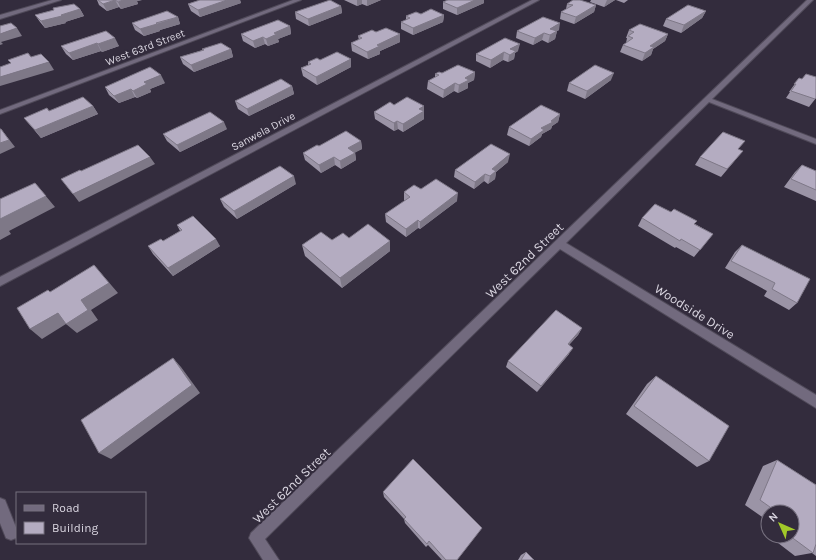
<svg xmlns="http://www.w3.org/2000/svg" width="816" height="560" viewBox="0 0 816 560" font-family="Karla,sans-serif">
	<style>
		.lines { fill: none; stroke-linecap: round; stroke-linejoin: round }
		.street-casing { stroke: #504a59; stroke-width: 2 }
		.street { fill: #726a7e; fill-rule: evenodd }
		.wall { fill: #9b94a6 }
		.shaded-wall { fill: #7e7887 }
		.building { fill: #b4acc1; stroke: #7e7887 }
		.labels { text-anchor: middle; stroke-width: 4; stroke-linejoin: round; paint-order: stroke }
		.far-street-label { font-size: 11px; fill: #dad6e1; stroke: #332c3d }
		.street-label { font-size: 13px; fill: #dad6e1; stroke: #332c3d }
	</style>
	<rect width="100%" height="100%" fill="#332c3d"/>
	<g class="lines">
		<g class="street-casing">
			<path id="street" d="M52,0H61L0,19V15Z
				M293,0H301L0,114V110Z
				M532,0H539L0,286V277Z
				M807,0H813L712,99L816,139V144L709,102L566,243L816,395V408L560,249L265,539L279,560H263L249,538L251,533Z
				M0,498L5,500L17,530L16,538L11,540L6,538L0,523Z"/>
		</g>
		<use href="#street" class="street"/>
	</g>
	<path class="wall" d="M97,0H142L137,1L138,4L121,9L119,7L107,11L99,5Z
		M200,0H240L241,3L200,17L191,11L188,4Z
		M344,0H381L367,6L362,4L357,6Z
		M448,0H484V3L457,15L443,9V2Z
		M591,0H615L604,7L590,2Z
		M616,0H628L624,3Z
		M567,4L596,5L594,12L574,24L560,19L561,12L566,9Z
		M341,6L342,13L309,26L296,19L295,12Z
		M53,8L80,9L84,16L65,22L66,23L45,28L40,22L35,15L54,10Z
		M706,11L702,18L681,33L663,26L666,19Z
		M421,14L444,15L443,22L413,35L401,29V22L406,20V16Z
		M178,17L180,24L160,30V31L144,36L135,30L132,23Z
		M290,26L291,34L278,39L279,42L268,46L265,44L255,48L243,41L241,34Z
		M559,30L557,31L555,39L548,43L542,40L533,45L516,38L517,31Z
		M629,30L668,34L665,41L653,49L651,55L642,61L620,52L623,45L626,43L627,38H626Z
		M106,31L119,46L102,52L101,51L73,60L66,54L61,46Z
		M376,32L400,34V42L380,51V54L368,59L352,51L351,43L359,40L358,36Z
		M202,49H231L233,57L194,72L183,64L180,57L203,50Z
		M518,51L515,53L514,59L508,62L503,60L490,68L476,61V54Z
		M320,60L351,67L317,85L303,76L301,68L308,65V62Z
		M475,72L474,80L468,83V88L458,93L454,91L443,98L427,89L428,81L435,77V74Z
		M799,78L816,98L809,107L786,98L790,92H789Z
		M611,80L585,99L567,91L569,83Z
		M165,83L150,89L151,92L137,98L135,97L119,103L109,95L105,87Z
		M292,86L294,94L249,116L238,109L235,101Z
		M394,105L424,111V119L403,132L398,129L394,131L375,119L374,112Z
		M93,106L98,114L41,138L30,125L24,118L49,111Z
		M560,114L558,122L552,126L551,129L542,134L541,137L529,146L507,135L509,127Z
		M227,129L180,152L167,141L163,134Z
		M361,141L362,149L355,152L356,160L341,169L335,165L321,173L305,160L303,153L319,146Z
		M739,149L737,158L721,177L695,165L700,157Z
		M508,162L496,172L495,179L488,184L484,181L474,189L454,177L455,170Z
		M802,165L816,171V201L784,187L795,172Z
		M296,184L237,219L224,207L220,199Z
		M421,189L457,201L420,229L418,228L406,237L386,222L385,214L405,201L404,200V192Z
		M642,218L695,224L713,234L694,257L676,247L675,248L638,226Z
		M177,225L220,246L173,276L153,254L148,246L163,241L180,231Z
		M349,238L390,251L342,288L305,256L302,245Z
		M742,245L797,303L789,310L764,296L767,291L725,268L735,252Z
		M582,328L578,335L569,345V354L537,392L506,367L508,361Z
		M656,376L709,461L697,467L626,414L647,384Z
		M777,460L816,485V556L812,553L795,556L769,536H792V512H768V521L745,505L763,466Z
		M383,492L457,560H442L428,545L426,547L405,523L404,519L384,497Z
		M526,552L534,560H518L521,555Z"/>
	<path class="shaded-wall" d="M115,0L119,7L107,11L103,4Z
		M123,0H142L137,1L138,4L121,9L118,2Z
		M227,0H240L241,3L200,17L198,10Z
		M357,0H362V4L357,6Z
		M367,0H381L367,6Z
		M475,0H484V3L457,15V8Z
		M607,0H615L604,7Z
		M596,5L594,12L574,24L576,17Z
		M341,6L342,13L309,26L308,19Z
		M80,9L84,16L65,22L66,23L45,28L41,21Z
		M706,11L702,18L681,33L684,25Z
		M444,15L443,22L413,35V28Z
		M178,17L180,24L160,30V31L144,36L140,29Z
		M560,23L559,30L550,35V29Z
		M290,26L291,34L278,39L279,42L268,46L266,39L274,33Z
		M17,28L22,36L1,42L3,44L0,45V34Z
		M557,31L555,39L548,43L550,35Z
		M544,33L542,40L533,45L535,38Z
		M400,34V42L380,51V54L368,59L367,52L377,45Z
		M668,34L665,41L653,49L651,55L642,61L645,53L650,46Z
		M263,37L265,44L255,48L253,41Z
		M115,38L119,46L102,52L98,44Z
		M97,43L101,51L73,60L69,53Z
		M520,44L518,51L515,53L514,59L508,62L510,49Z
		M231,49L233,57L194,72L191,65Z
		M504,52L503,60L490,68L491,60Z
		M351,59V67L317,85L316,77Z
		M49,62L54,70L0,86V77Z
		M475,72L474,80L468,83V88L458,93L459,85L465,78Z
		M614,73L611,80L585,99L587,91Z
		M161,75L165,83L150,89L151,92L137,98L133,91L144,82Z
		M455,83L454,91L443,98L444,90Z
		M292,86L294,94L249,116L247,109Z
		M131,89L135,97L119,103L114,96Z
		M93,106L98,114L41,138L35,130Z
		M424,106V119L403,132V124L419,109Z
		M560,114L558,122L552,126L551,129L542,134L541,137L529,146L531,139L541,128Z
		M397,121L398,129L394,131V123Z
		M224,122L227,129L180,152L177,145Z
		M1,129L15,147L0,154V143Z
		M361,141L362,149L349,156L348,148Z
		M355,153L356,160L341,169L340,161Z
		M510,154L508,162L496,172L495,179L488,184L492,169Z
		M150,157L155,164L79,202L73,194Z
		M334,157L335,165L321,173L319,165Z
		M485,174L484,181L474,189L475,182Z
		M294,176L296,184L237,219L234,211Z
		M35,183L55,207L9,231L11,234L0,240V219Z
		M458,193L457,201L420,229V222Z
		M418,220V228L406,237V229Z
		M216,239L220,246L173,276L168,268Z
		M390,241V251L342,288L340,278Z
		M94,265L118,293L91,310L98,320L77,333L66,324L42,339L30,329L81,300Z
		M582,328L578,335L564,350L568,344Z
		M573,348L569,354L537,392L541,386Z
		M173,358L181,367L200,393L111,459L99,453Z"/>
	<path class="building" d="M98,0H123L118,2L115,0L103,4Z
		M200,0H227L198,10L188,4Z
		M330,0L341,6L308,19L295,12Z
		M448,0H475L457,8L443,2Z
		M573,0H580L596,5L576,17L561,12L573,5L567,4Z
		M74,4L80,9L61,15L62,16L41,21L35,15L54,10L53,8Z
		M688,5L706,11L684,25L666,19Z
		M431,9L444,15L413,28L401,22L410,18L406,16L416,12L421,14Z
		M167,11L178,17L156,23L157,24L140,29L132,23Z
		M543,17L560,23L550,29L557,31L550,35L544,33L535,38L517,31Z
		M278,20L290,26L274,33L277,34L266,39L263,37L253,41L241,34Z
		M11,23L17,28L0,34V26Z
		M640,24L668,34L650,46L654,47L645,53L623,45L633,38L628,36L634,32L629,30Z
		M386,28L400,34L377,45L380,46L367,52L351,43L362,38L358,36L372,30L376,32Z
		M106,31L115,38L98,44L97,43L69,53L61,46Z
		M505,38L520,44L510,49L516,51L510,55L504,52L491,60L476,54Z
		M221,43L231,49L191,65L180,57L204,50L202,49Z
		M337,52L351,59L316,77L301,68L311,64L308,62L317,58L320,60Z
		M28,53L31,57L41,54L49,62L0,77V67L11,63L8,60Z
		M458,65L475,72L465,78L469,80L459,85L455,83L444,90L428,81L439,75L435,74L439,72L442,73Z
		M595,65L614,73L587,91L569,83Z
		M150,67L161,75L144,82L147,84L133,91L131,89L114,96L105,87Z
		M806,74L816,77V98L815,99L791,91L796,84H794L799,78L802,79Z
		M281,79L292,86L247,109L235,101Z
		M83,97L93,106L35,130L24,118L47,108L49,111Z
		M407,97L424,106L419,109L424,111L403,124L397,121L394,123L374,112L390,102L394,105Z
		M541,105L560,114L551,121L553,122L541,128L544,130L531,139L509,127Z
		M210,112L224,122L177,145L163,134Z
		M0,129H1L9,140L0,143Z
		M346,131L361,141L348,148L355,153L340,161L334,157L319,165L303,153L317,145L319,146Z
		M723,132L745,141L738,149L743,151L727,169L700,157Z
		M491,144L510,154L492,169L496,171L490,176L485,174L475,182L455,170Z
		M138,145L150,157L73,194L61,179L80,170L81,171Z
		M802,165L816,171V190L791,179Z
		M280,166L294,176L234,211L220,199Z
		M436,179L458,193L420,222L418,220L406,229L385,214L410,197L404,192L414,185L421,189Z
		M35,183L46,196L0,219V199Z
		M655,204L671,212L674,209L697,221L694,224L713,234L700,250L681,239L680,241L642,218Z
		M193,216L216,239L168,268L148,246L161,239L163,241L182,230L177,225Z
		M368,224L390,241L340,278L302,245L321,232L332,240L343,233L349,238Z
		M742,245L810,279L797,303L772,289L775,283L731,261Z
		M94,265L109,283L81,300L88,310L66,324L58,313L30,329L17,308L48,290L50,292Z
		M556,310L582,328L568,344L573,348L541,386L508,361Z
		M173,358L192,385L99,453L81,420Z
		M656,376L729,426L709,461L634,406Z
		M413,459L482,528L457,560H446L429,541L427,544L404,519L406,517L383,492Z
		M777,460L816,485V544L813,553L790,536H792V512H777L760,500Z
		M526,552L534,560H521Z"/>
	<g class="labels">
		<g class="far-street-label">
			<text transform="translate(145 47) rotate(-21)" y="4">West 63rd Street</text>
			<text transform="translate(263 131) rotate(-28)" y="4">Sanwela Drive</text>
		</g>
		<g class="street-label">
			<text transform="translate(524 260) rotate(-44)" y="5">West 62nd Street</text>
			<text transform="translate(695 311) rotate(32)" y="5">Woodside Drive</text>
			<text transform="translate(291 485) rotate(-44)" y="5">West 62nd Street</text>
		</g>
	</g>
	<rect x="16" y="492" width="130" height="52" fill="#332c3d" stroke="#76707f"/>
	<rect x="24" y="505" width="20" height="6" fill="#726a7e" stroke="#76707f"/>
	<text x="52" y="512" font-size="12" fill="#dad6e1">Road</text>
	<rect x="24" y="522" width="20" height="12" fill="#b4acc1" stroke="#76707f"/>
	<text x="52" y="532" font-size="12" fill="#dad6e1">Building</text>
	<g transform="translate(780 524) rotate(315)"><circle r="19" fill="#332c3d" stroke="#76707f"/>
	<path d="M0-3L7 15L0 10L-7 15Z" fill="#a2c929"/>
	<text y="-6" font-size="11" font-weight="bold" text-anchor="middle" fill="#dad6e1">N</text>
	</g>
</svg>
